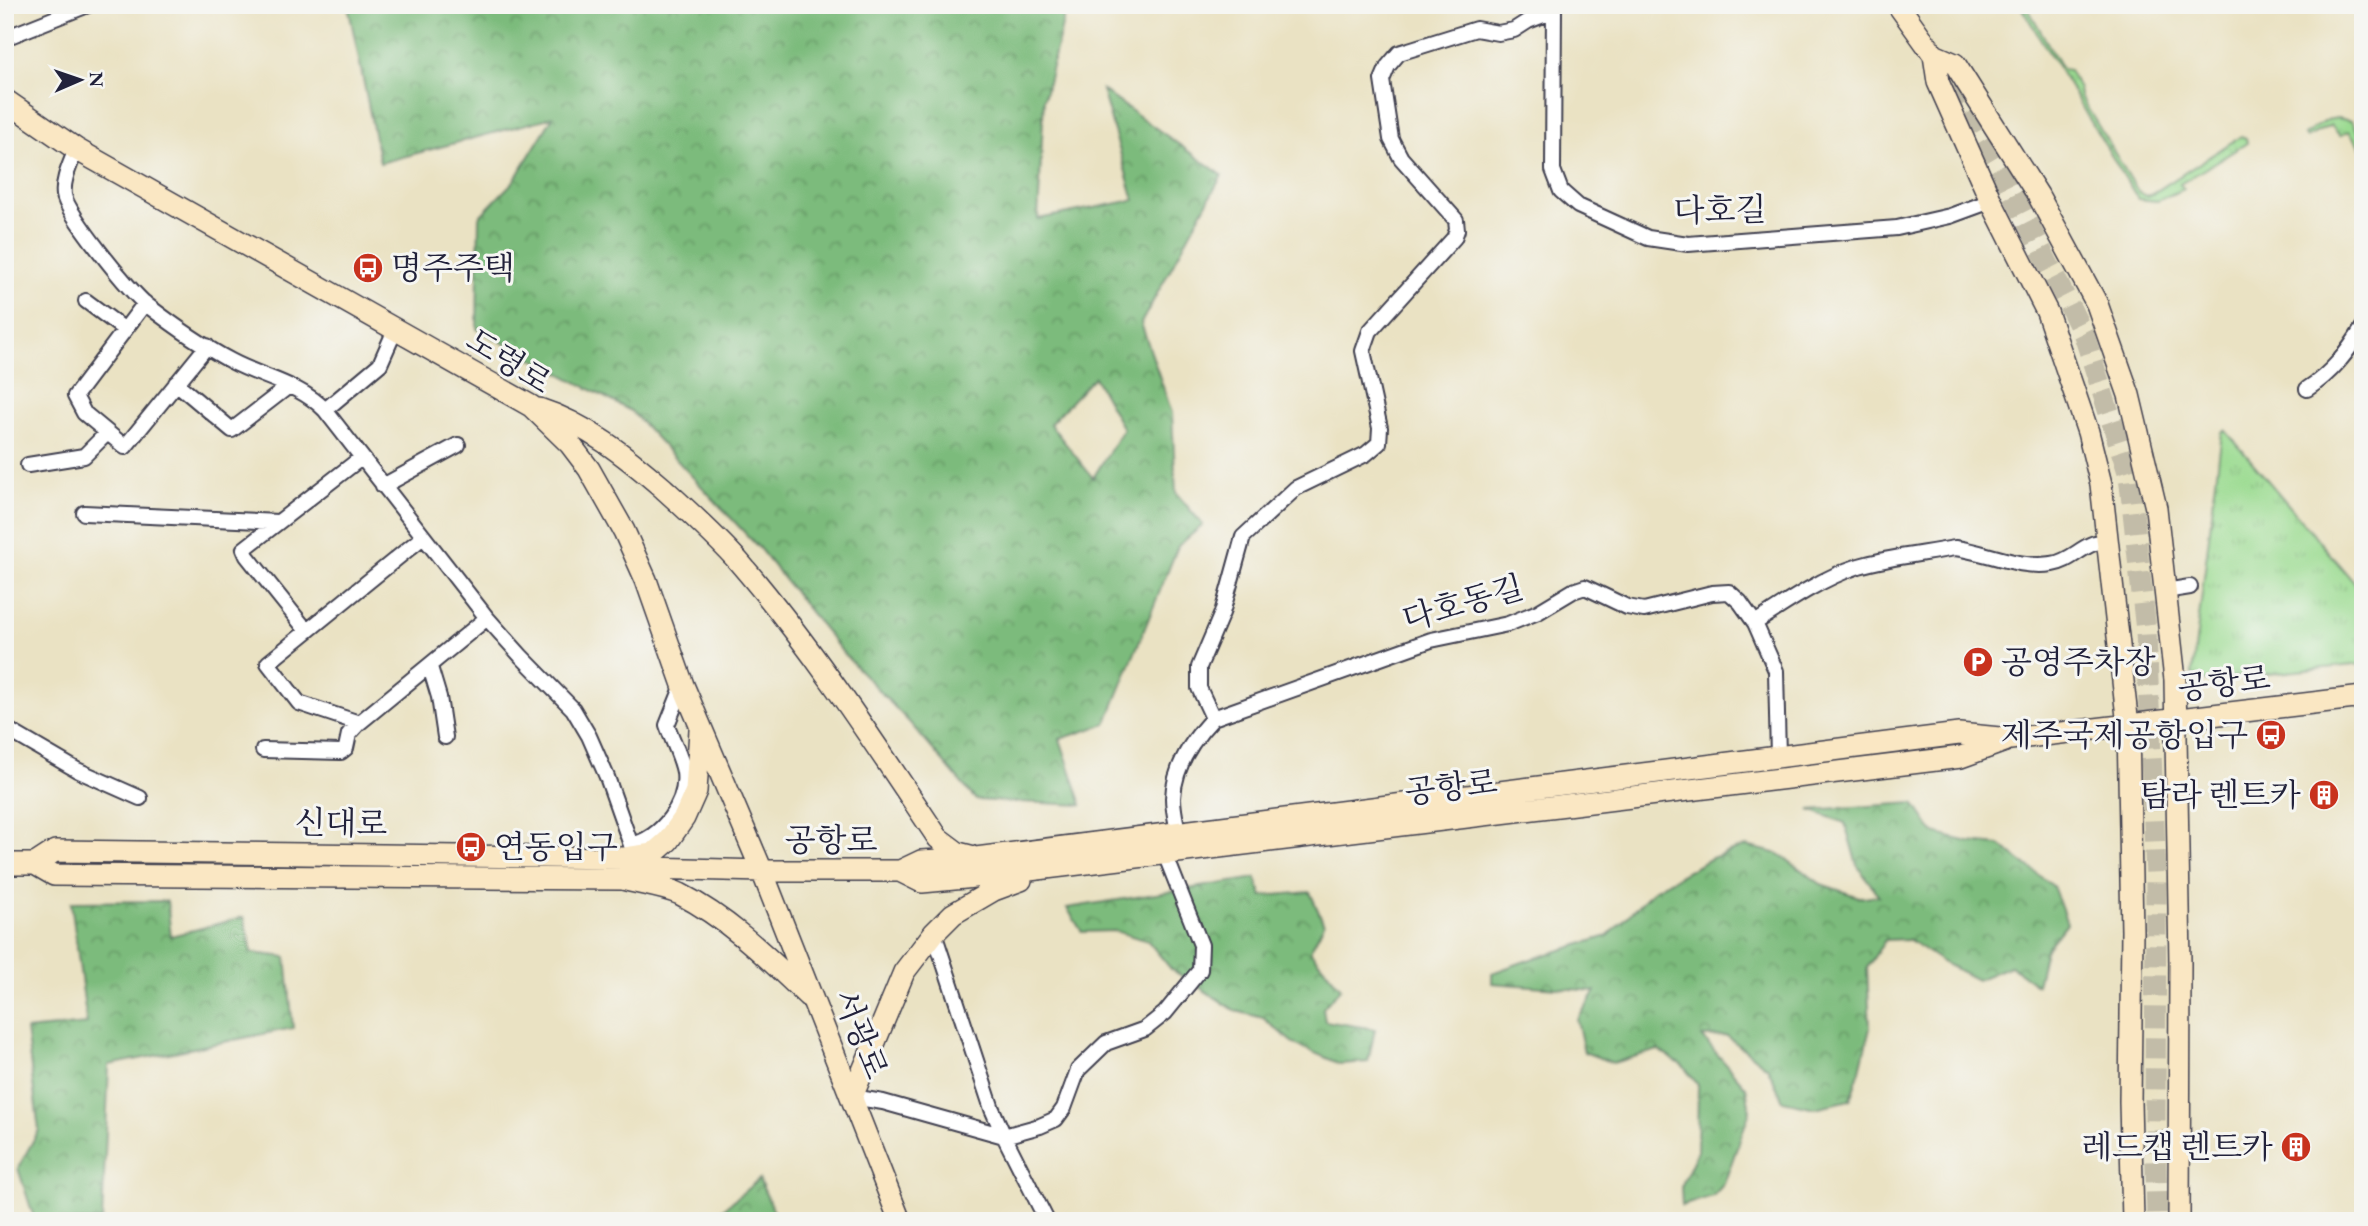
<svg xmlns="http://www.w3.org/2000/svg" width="2368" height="1226" viewBox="0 0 2368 1226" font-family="'EB Garamond','Noto Serif KR',serif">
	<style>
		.grass { fill: url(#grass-tufts); stroke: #5e7e66; stroke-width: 2 }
		.forest { fill: url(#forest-crowns); stroke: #4f6e5b; stroke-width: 2; fill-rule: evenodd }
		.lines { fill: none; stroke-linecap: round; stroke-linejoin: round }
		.secondary-tunnel { stroke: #c2bca8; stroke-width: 21; stroke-dasharray: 21 10; stroke-linecap: butt }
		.street-casing { stroke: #403f4f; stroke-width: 18 }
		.secondary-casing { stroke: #403f4f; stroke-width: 24 }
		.street { stroke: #fff; stroke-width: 14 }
		.secondary { stroke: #fae7c3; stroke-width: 21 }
		.labels { text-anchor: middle; stroke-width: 6; stroke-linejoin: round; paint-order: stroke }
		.street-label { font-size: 32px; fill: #22223b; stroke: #f6f6f2 }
		.poi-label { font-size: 32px; fill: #22223b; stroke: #f6f6f2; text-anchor: start }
	</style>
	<defs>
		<pattern id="grass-tufts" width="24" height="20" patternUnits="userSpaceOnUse" patternTransform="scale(1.75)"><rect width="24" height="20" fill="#9bdb91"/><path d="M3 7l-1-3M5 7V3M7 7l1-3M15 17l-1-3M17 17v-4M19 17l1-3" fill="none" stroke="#85bc7e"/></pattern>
		<pattern id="forest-crowns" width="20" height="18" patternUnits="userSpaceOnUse" patternTransform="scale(1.75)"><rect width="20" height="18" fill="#7cbb7b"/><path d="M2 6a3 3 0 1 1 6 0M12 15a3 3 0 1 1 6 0" fill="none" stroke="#659866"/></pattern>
	</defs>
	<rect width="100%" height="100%" fill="#f6f6f2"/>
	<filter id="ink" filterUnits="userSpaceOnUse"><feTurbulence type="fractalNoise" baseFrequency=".0143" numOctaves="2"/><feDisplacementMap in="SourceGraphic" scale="14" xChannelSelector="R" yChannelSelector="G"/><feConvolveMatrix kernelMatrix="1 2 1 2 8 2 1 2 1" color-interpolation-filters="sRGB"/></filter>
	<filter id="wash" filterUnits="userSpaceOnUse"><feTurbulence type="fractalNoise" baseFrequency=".00686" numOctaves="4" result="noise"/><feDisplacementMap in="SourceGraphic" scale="28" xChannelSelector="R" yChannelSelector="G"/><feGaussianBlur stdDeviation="1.57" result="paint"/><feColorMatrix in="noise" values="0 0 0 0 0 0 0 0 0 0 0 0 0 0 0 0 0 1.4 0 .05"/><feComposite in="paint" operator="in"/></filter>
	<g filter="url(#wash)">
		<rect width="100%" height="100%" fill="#eae2c3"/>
		<path class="grass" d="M2020,5H2026L2062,69L2069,70L2079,89L2080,96L2139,193L2146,196L2152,194L2241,136L2246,138L2247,143L2180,184L2183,189L2157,201L2138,199Z
			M2337,118L2351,121L2363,139V151L2349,131L2340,136L2331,125L2306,138L2304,135L2327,120Z
			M2225,430L2363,593V664L2201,681L2192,674L2222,432Z"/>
		<path class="forest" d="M348,5H1067L1044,99L1038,219L1134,200L1102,90L1222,175L1141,323L1172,413L1176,493L1203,525L1178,546L1106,724L1060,739L1082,805L976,800L910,723L844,654L759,548L631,411L477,329L479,217L513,182L553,117L380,163ZM1094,377L1123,429L1093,478L1050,424Z
			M1914,803L1934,833L1968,842L2000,845L2053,886L2067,923L2045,950L2037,985L2010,966L1977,980L1942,962L1908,939L1885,940L1867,968L1870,1028L1860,1070L1850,1100L1815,1108L1783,1101L1768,1068L1727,1036L1702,1037L1746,1087L1750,1111L1724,1184L1713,1196L1682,1206L1681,1187L1697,1152L1698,1085L1683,1066L1658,1050L1613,1063L1584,1052L1577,1020L1596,991L1492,983V973L1531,959L1608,936L1655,889L1712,858L1746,846L1779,854L1821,884L1859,897L1879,896L1857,865L1845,823L1810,810Z
			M1256,878L1262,896L1310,892L1324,924L1310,951L1341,988L1323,1008L1325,1021L1375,1029L1368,1062L1340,1064L1294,1044L1263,1018L1236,1011L1171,969L1148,941L1115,931L1082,932L1067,908Z
			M167,901L171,936L244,917L252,953L286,957L293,1028L109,1065L102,1221H35L18,1168L39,1130L26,1030L87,1024L71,902Z
			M759,1179L778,1221H709Z"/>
	</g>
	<g filter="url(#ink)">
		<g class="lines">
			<path class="secondary-tunnel" d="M1936,60L2001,170L2084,335L2129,475L2146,631L2156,876L2155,1126L2157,1221"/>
			<g class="street-casing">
				<path id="street" d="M1554,5L1553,170L1561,191L1578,206L1648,238L1688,244L1897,228L1950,216L1991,201
					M5,38L88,5
					M76,149C71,163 62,180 64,195C66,213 131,293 147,305C173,325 203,346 231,361C263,378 300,384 325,410L487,618L521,656L573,709L589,736L607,777L631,845C661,838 688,804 684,772C681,756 672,740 667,725L683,685
					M86,301L125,330
					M145,303L75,396L84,413L125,447L207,346
					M176,383L232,430L289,386
					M2307,389C2332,373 2348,352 2363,327
					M325,410L380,364L395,330
					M28,465L84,456L107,433
					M383,486L458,445
					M84,513L278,522
					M2165,591L2190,587
					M1755,623L1776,671L1778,757
					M307,631L247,556L244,549L361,458
					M430,667L439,697L445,737
					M1213,718L1199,688V667L1222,613L1243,537L1296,488L1366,454L1379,443L1380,428L1363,351L1370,331L1454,238L1457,230L1456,220L1401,158L1391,139L1382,80L1388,66L1399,53L1476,29L1498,33L1514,30L1528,21L1554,11
					M359,723L299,703L268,663L423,537
					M5,728L77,770L140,798
					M263,750L341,752L346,748L349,734L359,723L487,618
					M1178,832C1176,821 1173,809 1173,798C1174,767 1192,740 1213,718L1431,640L1508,624L1538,612L1573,591L1585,587L1627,607L1644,610L1712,593L1729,592L1740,602L1755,623C1787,602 1822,578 1859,566C1889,557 1923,554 1955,548C1988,552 2018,569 2052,564C2068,562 2078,550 2092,544C2097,542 2103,542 2108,541
					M934,933L992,1109L1004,1136L1040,1126L1056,1119L1064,1108L1078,1070L1106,1043L1145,1029L1165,1013L1200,970L1201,945L1165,854
					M852,1097L883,1102L1004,1136L1047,1221"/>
			</g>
			<g class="secondary-casing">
				<path id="secondary" d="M1898,5L1934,55L1938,82L1991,201L2047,312L2088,432L2101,484L2128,726L2132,931L2130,1102L2133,1221
					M1934,55L1955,64L2038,195L2097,304L2129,395L2156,508L2175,680L2180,963L2179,1221
					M5,100L76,149L531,406L570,444L589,469L624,531L646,580L683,685L762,871L900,1221
					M539,409C586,424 626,456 663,488C689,512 716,536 739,562C813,648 875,744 938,838L958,853L970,856
					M625,858L653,854L668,841L684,818L696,791L700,730
					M5,864H35L54,875L622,879L649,868
					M35,864L55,851L624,858L649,868L762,871H900L921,861L976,858L1959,734L2010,739L2363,697
					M900,871L922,882L965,878L1961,757L2005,741
					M622,879C640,884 663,886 680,894C729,919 769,959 809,997
					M852,1097L904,972L934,933L953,914L994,890L1021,880"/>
			</g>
			<use href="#street" class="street"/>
			<use href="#secondary" class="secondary"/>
		</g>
	</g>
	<defs>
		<g id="bus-disc" transform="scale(1.575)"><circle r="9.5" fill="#c8321e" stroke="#f6f6f2"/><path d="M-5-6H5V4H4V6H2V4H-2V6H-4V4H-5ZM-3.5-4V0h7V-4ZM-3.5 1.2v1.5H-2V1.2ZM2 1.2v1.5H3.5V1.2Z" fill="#fff"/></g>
		<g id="parking-disc" transform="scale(1.575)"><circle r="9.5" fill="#c8321e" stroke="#f6f6f2"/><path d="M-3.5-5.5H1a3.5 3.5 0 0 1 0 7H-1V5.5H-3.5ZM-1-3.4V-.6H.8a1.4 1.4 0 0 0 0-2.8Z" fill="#fff"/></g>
		<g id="building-disc" transform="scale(1.575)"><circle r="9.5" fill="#c8321e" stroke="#f6f6f2"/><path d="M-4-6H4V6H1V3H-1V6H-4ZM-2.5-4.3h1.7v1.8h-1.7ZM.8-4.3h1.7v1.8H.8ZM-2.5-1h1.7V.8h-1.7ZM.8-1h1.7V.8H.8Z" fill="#fff"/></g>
	</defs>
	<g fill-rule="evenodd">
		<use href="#bus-disc" x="368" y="268"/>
		<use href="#parking-disc" x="1978" y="662"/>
		<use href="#bus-disc" x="2271" y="735"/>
		<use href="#building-disc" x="2324" y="795"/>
		<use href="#bus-disc" x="471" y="847"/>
		<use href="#building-disc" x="2296" y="1147"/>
	</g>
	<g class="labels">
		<g class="street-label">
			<text transform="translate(1720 210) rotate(-1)" y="11">다호길</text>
			<text transform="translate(509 361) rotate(32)" y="11">도령로</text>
			<text transform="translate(1463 603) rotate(-16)" y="11">다호동길</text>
			<text transform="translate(2224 683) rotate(-7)" y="11">공항로</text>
			<text transform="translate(1451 787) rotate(-7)" y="11">공항로</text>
			<text transform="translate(341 823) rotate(1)" y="11">신대로</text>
			<text x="831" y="851">공항로</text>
			<text transform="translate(861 1034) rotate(68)" y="11">서광로</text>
		</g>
		<g class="poi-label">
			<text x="391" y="279">명주주택</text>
			<text x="2001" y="673">공영주차장</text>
			<text x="2248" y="746" text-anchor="end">제주국제공항입구</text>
			<text x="2301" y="806" text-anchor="end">탐라 렌트카</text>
			<text x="494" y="858">연동입구</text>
			<text x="2273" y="1158" text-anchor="end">레드캡 렌트카</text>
		</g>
	</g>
	<rect width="2368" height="1226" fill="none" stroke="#f6f6f2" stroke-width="28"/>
	<g transform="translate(80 80) rotate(88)" stroke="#f6f6f2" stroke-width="5" paint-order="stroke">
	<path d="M0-5L12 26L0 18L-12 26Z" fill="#22223b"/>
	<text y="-10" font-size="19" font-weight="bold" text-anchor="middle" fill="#22223b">N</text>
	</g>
</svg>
